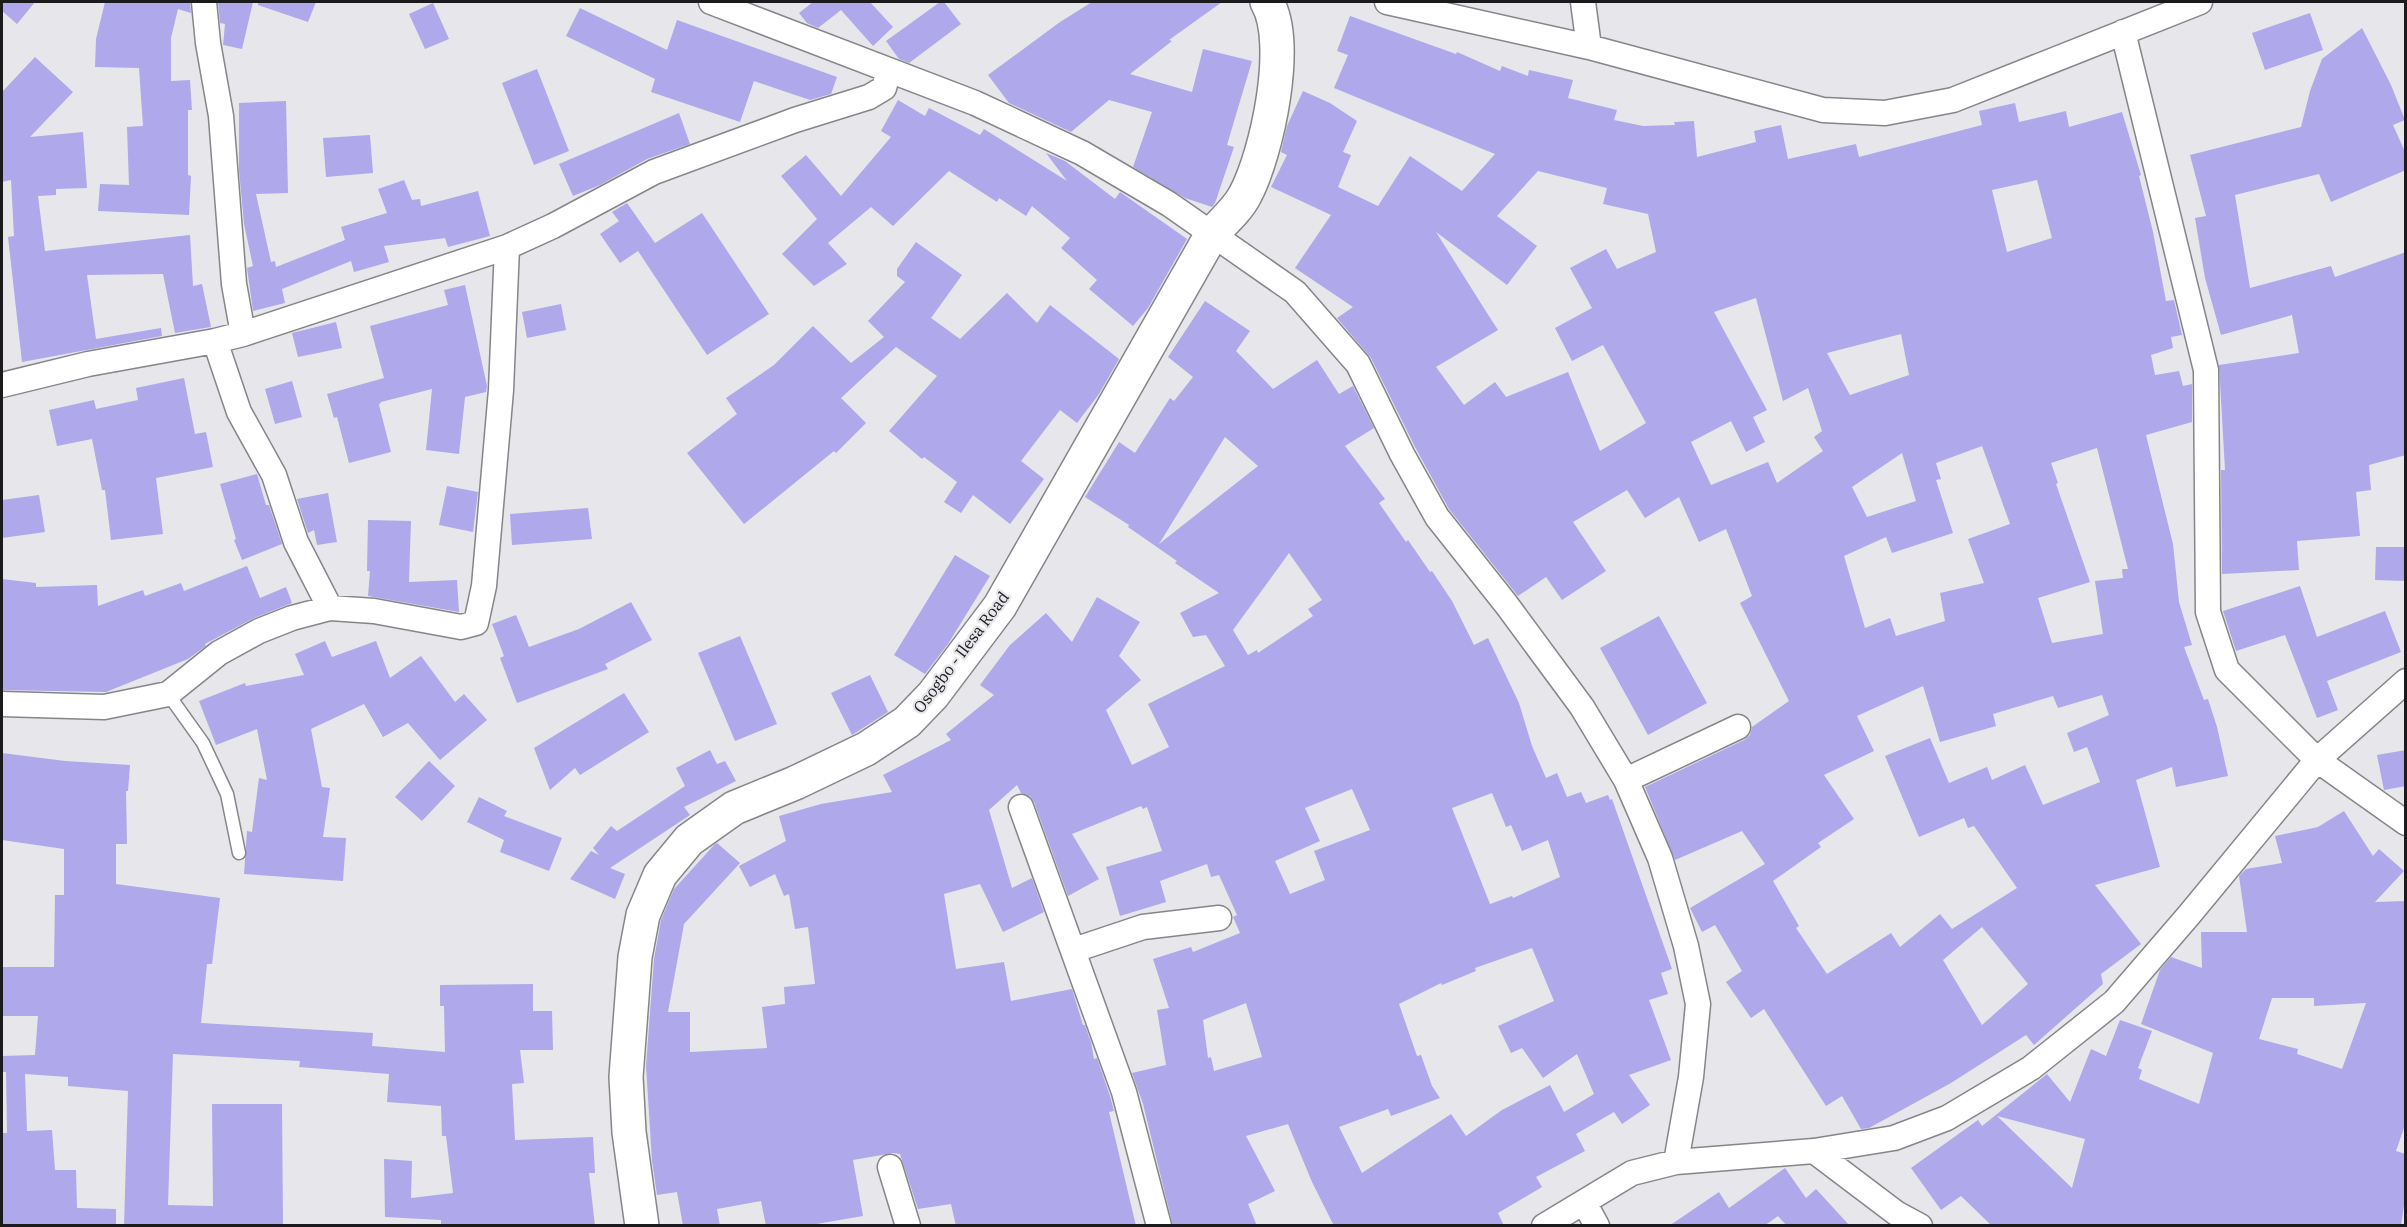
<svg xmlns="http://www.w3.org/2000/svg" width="2407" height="1227" viewBox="0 0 2407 1227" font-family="'IBM Plex Serif',serif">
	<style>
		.building { fill: #afa8ea; fill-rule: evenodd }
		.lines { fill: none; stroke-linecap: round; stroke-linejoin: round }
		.lane-casing { stroke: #86858a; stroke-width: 15 }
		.street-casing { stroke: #86858a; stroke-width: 27 }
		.primary-casing { stroke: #86858a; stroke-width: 36 }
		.lane { stroke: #fff; stroke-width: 12 }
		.street { stroke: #fff; stroke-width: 24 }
		.primary { stroke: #fff; stroke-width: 33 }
		.labels { text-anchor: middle; stroke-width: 4.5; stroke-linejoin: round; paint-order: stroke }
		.street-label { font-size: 16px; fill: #1b1b1d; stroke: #e6e6eb }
	</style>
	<rect width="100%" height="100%" fill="#e6e6eb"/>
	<path class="building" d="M2,2H35L17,24L2,11Z
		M105,2H190L191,13L178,9L171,38V81L190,80L192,110H188V175L191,176L189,215L98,211L100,184L129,185L127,127L143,126L139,68L95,67L96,39Z
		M218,2H253L242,49L223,45L225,24L220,23Z
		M258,2H316L308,22L258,5Z
		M813,2H870L893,27L873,46L841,10L818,28L807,23L799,13Z
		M940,2H944L961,24L909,63L899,59L886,41Z
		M1092,2H1222L1169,40L1172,41L1130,74L1192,92L1203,49L1252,61L1227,145L1234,147L1215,203L1212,207L1185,198L1133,167L1152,112L1109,100L1071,132L1009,103L988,75L1060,22Z
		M433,3L449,39L425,49L409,14Z
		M580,8L667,50L677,20L837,77L831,94L810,100L754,81L740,122L651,92L655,79L566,36Z
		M2310,13L2323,50L2265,70L2252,33Z
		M1350,16L1456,54L1457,52L1500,71L1502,66L1528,76L1529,70L1573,80L1568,98L1617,110L1614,120L1643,126L1675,125L1674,122L1694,121L1697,157L1756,142L1754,131L1781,125L1788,159L1856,144L1859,157L1982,125L1979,111L2015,103L2019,122L2066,111L2069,127L2122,112L2141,175L2139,176L2153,232L2166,301L2174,300L2182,335L2171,337L2173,348L2151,355L2155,375L2179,371L2183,386L2192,384V422L2146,435L2173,544L2179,602L2192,645L2184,647L2204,700L2208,699L2217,727L2228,776L2176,787L2172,767L2136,780L2160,867L2095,885L2141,944L2101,974L2103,984L2034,1045L2026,1035L1951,1083L1869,1128L1861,1129L1842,1096L1826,1106L1764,1009L1751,1018L1726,982L1742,971L1715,925L1702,932L1690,908L1765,864L1742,831L1675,860L1645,787L1744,740L1750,735L1752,727L1789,701L1740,603L1752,596L1726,529L1699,542L1679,497L1645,518L1627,490L1573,522L1606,571L1562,600L1546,577L1518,596L1449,509L1415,447L1371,358L1337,318L1353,307L1295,268L1331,215L1271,187L1287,155L1281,152L1287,126L1303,91L1330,103L1357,121L1343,152L1351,155L1338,187L1378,206L1410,156L1462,191L1495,154L1334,88L1348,55L1337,51ZM1538,171L1607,188L1603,204L1648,214L1656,252L1617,269L1606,249L1570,268L1592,308L1555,328L1572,361L1603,345L1646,423L1600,451L1568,372L1506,397L1495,382L1464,405L1436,367L1498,330L1487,313L1485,314L1487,313L1436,232L1507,285L1537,246L1497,216ZM2037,180L2052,238L2007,252L1992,190ZM1756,298L1783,401L1808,388L1822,431L1814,437L1823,451L1777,483L1768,462L1711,485L1691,442L1731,421L1746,452L1765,442L1753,417L1767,410L1714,312ZM1901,334L1909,375L1850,395L1827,353ZM1982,446L2010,524L1968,539L1984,583L1940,593L1945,621L1896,636L1890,618L1865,628L1844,556L1886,537L1892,553L1953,533L1936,480L1941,479L1936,463ZM2097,448L2128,569H2122L2123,578L2095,581L2103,634L2052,643L2038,598L2090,582L2056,484L2058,483L2051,463ZM1902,453L1916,501L1867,517L1852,487ZM1923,686L1940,742L1996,726L1993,714L2053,696L2058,708L2102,695L2109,715L2067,733L2074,752L2087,747L2100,782L2043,805L2025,765L1992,780L1987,767L1949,783L1930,738L1885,756L1919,837L1964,818L1968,828L1974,826L2017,888L1952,929L1940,914L1900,947L1891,933L1827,974L1796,928L1799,926L1773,881L1821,847L1818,843L1854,819L1824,775L1874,751L1857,716ZM1982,927L2028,984L1982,1025L1943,960Z
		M2362,28L2391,85L2405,120L2393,125L2406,154V170L2331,202L2319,174L2235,195L2250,288L2331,266L2335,277L2406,252V455L2369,465L2371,490L2356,492L2360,536L2297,541L2299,570L2222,574L2221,470H2225L2219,365L2299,353L2292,315L2221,335L2205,278L2195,218L2206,216L2190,155L2301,127L2310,91L2322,59Z
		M35,57L73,92L30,137L83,132L87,188L56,189V195L38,196L45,251L190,235L193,286L202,284L211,327L175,333L163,274L87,275L96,339L161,328L162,336L22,362L8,237L14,236L11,180L2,182V92Z
		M537,69L569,151L534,165L502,83Z
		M898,100L925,116L929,108L980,135L984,129L1067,181L1046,153L1065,161L1115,199L1120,192L1187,239L1148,308L1133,326L1089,289L1097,280L1061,248L1070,238L1032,206L1026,216L999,198L997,202L949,171L893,226L871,207L828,243L847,264L814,286L782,254L817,219L781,176L806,155L841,196L891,137L881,131Z
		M286,101L288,193L256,194L271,262L275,261L276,267L345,240L341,227L387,213L378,189L404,180L412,200L420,199L421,206L478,191L490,236L448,247L445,238L384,246L389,262L354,272L351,261L282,289L285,303L253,311L247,268L253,266L244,224L239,170V103Z
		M679,113L690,144L647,159L600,185L573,196L559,164Z
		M370,135L373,173L326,177L323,138Z
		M627,203L655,243L702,213L769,314L707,355L638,251L620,263L600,234L619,221L612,212Z
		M916,242L962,275L931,318L960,339L1007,293L1037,323L1050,305L1119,359L1099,394L1077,423L1060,410L1021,461L1044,479L1010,524L973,495L961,513L944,502L957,482L924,457L922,459L889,431L937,376L896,347L841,398L866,423L836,453L834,451L744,524L687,453L737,414L726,398L774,365L813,326L851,363L884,337L868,321L905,282L897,276V269Z
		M465,285L487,386L486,392L465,397L459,454L426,450L432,389L381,402L379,405L391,452L349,463L337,417L334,418L327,394L384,378L370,326L448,305L444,290Z
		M1205,301L1250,331L1236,351L1273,389L1317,360L1339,394L1353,386L1374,428L1345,446L1385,499L1379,503L1406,542L1408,540L1430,572L1432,571L1452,601L1474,645L1488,638L1519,703L1532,746L1546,778L1557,773L1567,797L1581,792L1586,803L1608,795L1610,800L1612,799L1672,969L1661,973L1668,994L1649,1000L1671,1060L1629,1075L1650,1105L1622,1124L1614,1112L1576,1134L1585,1151L1536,1177L1542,1187L1498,1213L1504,1226H1334L1312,1182L1288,1124L1246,1136L1275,1191L1248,1204L1257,1226H1173L1143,1104L1132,1073L1166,1065L1157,1010L1169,1008L1153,959L1191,947L1193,952L1240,933L1233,917L1237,915L1219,875L1211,877L1207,864L1160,881L1166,902L1120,916L1106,867L1162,851L1147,807L1143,809L1141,806L1072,834L1099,879L1068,896L1034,802L1030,796L1021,793L1017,785L989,810L1012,888L1032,878L1044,912L1003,932L980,884L944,894L956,969L1004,962L1011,1001L1072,989L1083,1025H1085L1091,1042L1094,1059L1097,1058L1110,1096L1114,1111L1109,1112L1136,1226H956L951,1204L918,1209L900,1154L893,1153L853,1160L863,1216L805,1226H766L761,1201L717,1209L720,1226H683L677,1192L657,1195L652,1161L646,1066L654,959L661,920L674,889L715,844L717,843L740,863L684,924L668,1012H690V1052L767,1048L762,1007L785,1004L784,987L815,984L808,927L795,929L789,894L784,896L775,874L750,887L739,866L786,841L779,816L821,804L892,792L883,775L951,740L946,734L994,695L980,685L1010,645L1046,613L1072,642L1097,597L1140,622L1119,656L1141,680L1106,710L1132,765L1169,747L1148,704L1225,666L1206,635L1193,637L1180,613L1219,593L1175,563L1177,561L1128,527L1129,525L1085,497L1119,442L1135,453L1170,398L1174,401L1193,377L1168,357ZM1225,437L1258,466L1159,544ZM1289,553L1322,600L1308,609L1313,616L1258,653L1257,650L1248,655L1233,630ZM1352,789L1370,830L1314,851L1325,880L1290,894L1275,861L1320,841L1305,808ZM1492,793L1506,827L1511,825L1522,851L1548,840L1560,877L1513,898L1512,896L1490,904L1452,808ZM1532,948L1554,1001L1498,1026L1511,1053L1522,1048L1543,1078L1577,1054L1594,1094L1564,1112L1550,1085L1502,1110L1466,1136L1451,1114L1362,1173L1339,1127L1388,1109L1391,1116L1440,1098L1432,1086L1421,1055L1417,1056L1399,1004L1441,983L1442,985L1476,971L1475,968ZM1246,1003L1262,1057L1214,1071L1211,1057L1208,1058L1203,1020Z
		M561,304L566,330L527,338L522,312Z
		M336,322L342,348L298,357L292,333Z
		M184,378L195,434L206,432L213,467L156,478L163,534L111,540L105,490H102L92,439L57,446L49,410L94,400L96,409L138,400L136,388Z
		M292,381L302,417L275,424L265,389Z
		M257,474L266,505H269L282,544L242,560L234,540L236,539L220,484Z
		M447,486L478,492L473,532L439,525Z
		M328,493L337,542L317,545L314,530L308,533L297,499Z
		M39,495L45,532L2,538V500Z
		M588,508L592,539L512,545L510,514Z
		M368,520L411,521L409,582L457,580L459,612L368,596L370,571H367Z
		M2376,547H2406V581L2375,580Z
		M955,555L990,576L948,644L925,674L894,655Z
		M247,566L260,598L286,587L292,603L254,618L205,644L206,646L188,659L106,692L2,690V579L36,583V587L97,585L98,606L143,590L145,596L181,583L184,591Z
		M2300,586L2317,637L2385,611L2401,652L2327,681L2338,710L2317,718L2285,635L2236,651L2223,611Z
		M631,602L652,640L605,664L608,669L517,703L500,658L504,656L492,624L516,615L529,647L579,629Z
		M1659,616L1707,703L1648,735L1600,648Z
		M740,636L777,724L735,741L698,653Z
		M325,641L332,657L376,641L390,678L421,656L455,702L464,694L487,720L440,760L408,723L383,737L364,704L311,729L322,787L330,788L323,837L346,838L343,881L244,874L247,831L252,832L259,778L267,780L257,729L216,745L199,701L245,683L246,686L304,675L295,654Z
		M870,675L888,712L852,735L831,693Z
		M624,693L649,732L580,775L575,768L550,790L534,748Z
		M710,750L717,764L725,761L736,781L684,807L690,815L610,868L625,874L615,899L570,879L591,851L599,855L593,848L611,826L617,831L685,786L676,768Z
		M2406,750V786L2384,790L2377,755Z
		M2,753L65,761L130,765L128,791H126L127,844H116V884L220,898L212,964H207L201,1023L373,1033L372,1046L445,1052L444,1006H440V985L533,984V1011H552L553,1050H520L524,1083L512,1084L515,1140L593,1137L595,1173H589L595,1226H441V1220L385,1217L384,1159L412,1161L411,1198L453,1193L446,1136H442L441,1106L387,1102L389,1074L299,1067L300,1061L173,1054L168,1205L213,1206L212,1104H282L283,1226H124L128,1091L68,1086V1077L25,1074L27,1131L52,1130L55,1170H76L77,1208L116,1209V1226H2V1133H7L6,1072H2V1056L35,1055L38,1016H2V967H54L55,895H64V849L2,840Z
		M429,761L455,786L422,821L395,797Z
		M479,797L507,811L504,816L562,838L549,871L500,852L504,840L467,822Z
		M2344,811L2373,856L2379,849L2404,871L2375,902L2406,901V1122L2396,1151L2406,1154V1191L2401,1226H1992L1961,1196L1941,1210L1911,1168L1978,1120L1982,1126L2047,1074L2070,1102L2091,1049L2106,1056L2120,1020L2152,1031L2138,1068L2142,1070L2139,1079L2199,1104L2213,1053L2141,1024L2160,970L2171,957L2202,968L2201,932H2247L2239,876L2246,869L2282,863L2275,836L2318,827ZM2272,998H2314V1006L2366,1003L2342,1069L2297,1054L2298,1049L2259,1039ZM1997,1116L2085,1139L2072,1188Z
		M1785,1168L1806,1198L1816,1189L1850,1226H1787L1778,1216L1764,1226H1669L1719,1192L1729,1208Z"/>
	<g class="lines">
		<g class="lane-casing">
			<path id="lane" d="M168,694L203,743L227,794L239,853"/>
		</g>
		<g class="street-casing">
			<path id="street" d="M204,2L208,43L221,116L234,284L243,334
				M711,2L975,103L1082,153L1169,204L1295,292L1358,364L1402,454L1437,517L1506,604L1582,707L1626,780L1660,858L1686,946L1698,1004L1691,1077L1676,1162
				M1387,2L1589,47L1823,110L1885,113L1953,100L2200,2
				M1583,2L1589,47
				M2123,32L2206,370L2208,612L2227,670L2317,760L2406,823
				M215,341L239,412L274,475L296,542L330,608
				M2,385L88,364L215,341L243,334L507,247L553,226L654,172L795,120L869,97L884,88L889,70
				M2,704L104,707L168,694L219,653L259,631L292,618L330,608L374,611L461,627L476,623L484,586L501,390L507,247
				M1626,780L1738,727
				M1021,807L1124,1092L1159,1226
				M1074,950L1143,927L1219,918
				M1814,1151L1896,1213L1920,1226
				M890,1167L908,1226
				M1584,1202L1597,1226
				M1544,1226L1632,1173L1676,1162L1814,1151L1894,1138L1947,1118L2031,1068L2114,1002L2189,915L2317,760L2406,681"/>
		</g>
		<g class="primary-casing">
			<path id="primary" d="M642,1226L629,1132L626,1077L635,957L643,915L660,875L689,840L734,808L795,783L866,749L907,722L933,695L1000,606L1212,234C1223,222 1238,209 1245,195C1267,154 1291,43 1267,2"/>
		</g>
		<use href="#lane" class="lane"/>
		<use href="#street" class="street"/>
		<use href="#primary" class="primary"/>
	</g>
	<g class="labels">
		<g class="street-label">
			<text transform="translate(961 652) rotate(-53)" y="6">Osogbo - Ilesa Road</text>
		</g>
	</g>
	<rect width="2407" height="1227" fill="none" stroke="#1b1b1d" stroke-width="6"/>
</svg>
